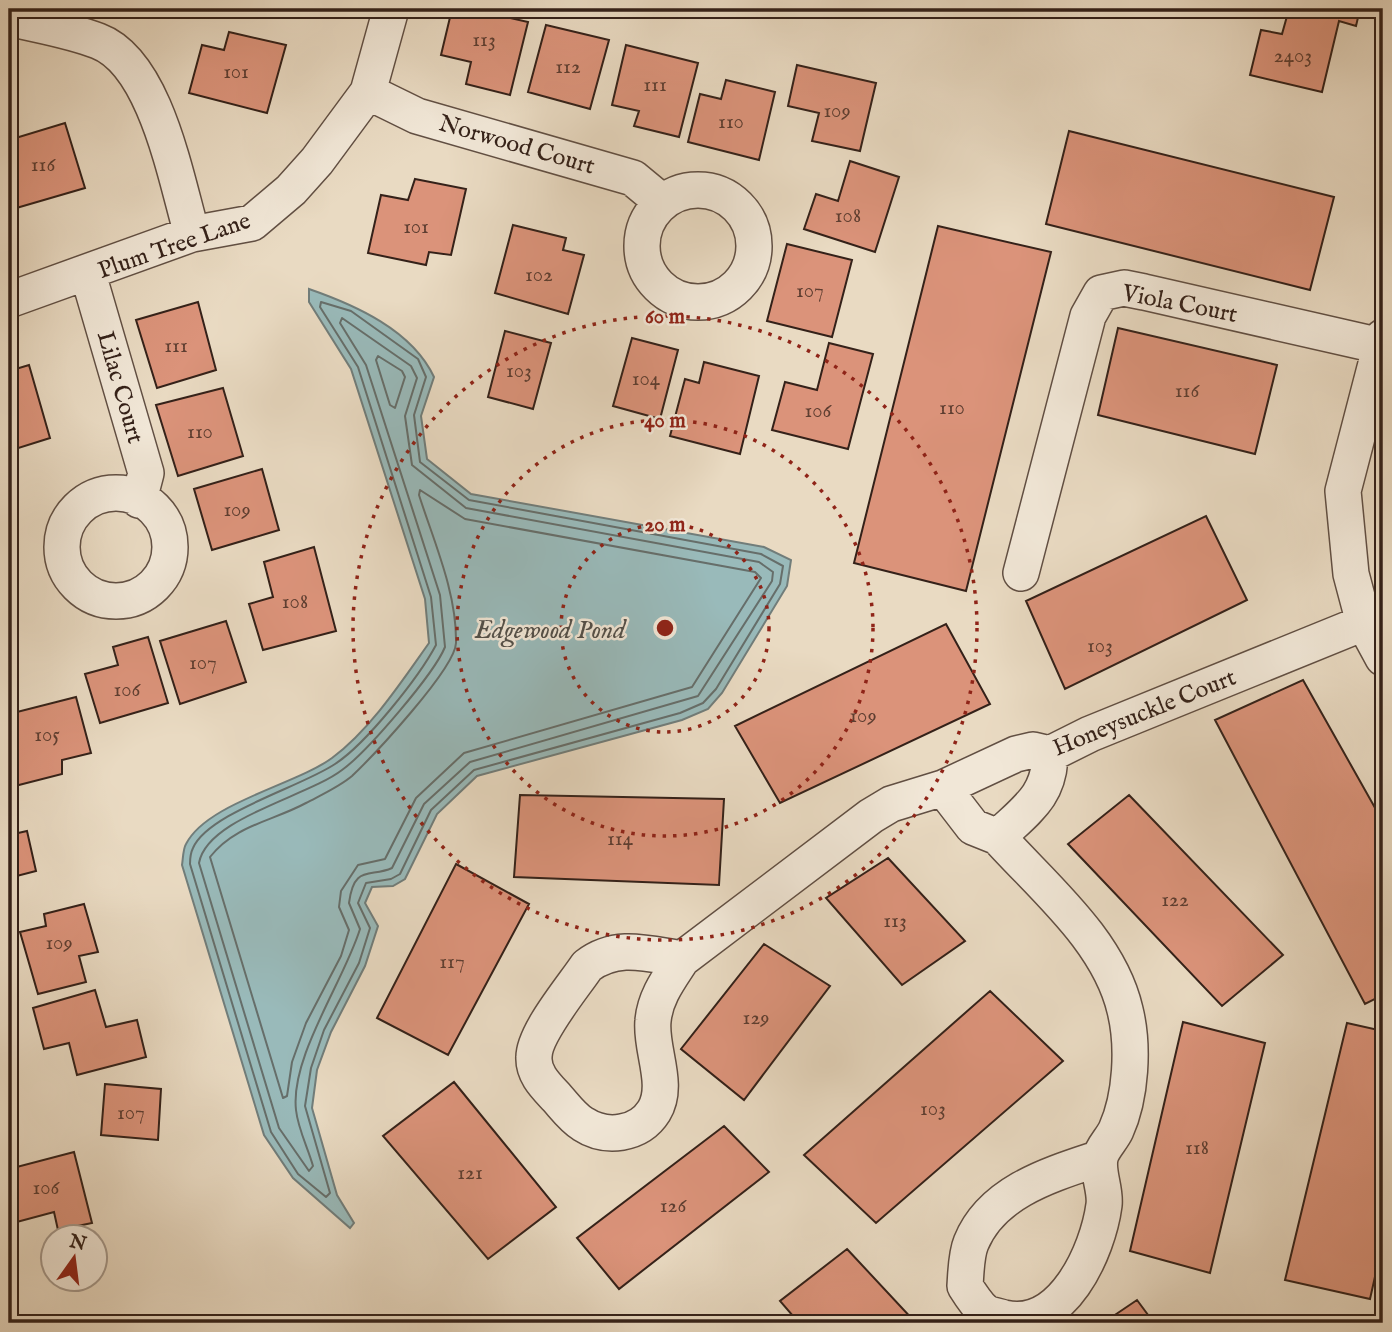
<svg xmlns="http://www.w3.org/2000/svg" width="1392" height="1332" viewBox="0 0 1392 1332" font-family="'IM FELL English',serif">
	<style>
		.water { fill: #99baba; stroke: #717d7a; stroke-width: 2 }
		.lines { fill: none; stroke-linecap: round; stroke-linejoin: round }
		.shore { stroke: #666e6a; stroke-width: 2 }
		.building { fill: #db937a; stroke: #342119; stroke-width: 2 }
		.minor-casing { stroke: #614f43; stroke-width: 38 }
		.minor { stroke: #f1e7d7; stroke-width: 35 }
		.ring { fill: none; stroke: #8f2418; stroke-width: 3.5; stroke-dasharray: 3.5 7 }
		.labels { text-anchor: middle; stroke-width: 5; stroke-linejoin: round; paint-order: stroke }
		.number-label { font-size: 21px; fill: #5e3e31 }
		.street-label { font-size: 24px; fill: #342119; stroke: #f1e7d7 }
		.water-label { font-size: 26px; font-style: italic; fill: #524f49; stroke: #f1e7d7 }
		.centre { fill: #8f2418; stroke: #f1e7d7; stroke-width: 3.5 }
		.ring-label { font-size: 21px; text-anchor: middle; font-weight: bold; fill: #8f2418; stroke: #f1e7d7; stroke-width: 5; stroke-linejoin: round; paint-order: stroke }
	</style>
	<rect width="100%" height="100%" fill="#e9dac2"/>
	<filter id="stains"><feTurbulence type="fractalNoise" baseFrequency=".00286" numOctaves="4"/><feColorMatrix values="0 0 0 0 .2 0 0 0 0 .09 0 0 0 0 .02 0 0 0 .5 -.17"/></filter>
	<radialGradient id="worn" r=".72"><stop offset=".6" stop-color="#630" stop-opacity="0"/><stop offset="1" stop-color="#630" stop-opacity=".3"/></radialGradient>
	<path class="water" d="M309,289C355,305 412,330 434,377L421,416L427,459L471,494L764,547L791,560L787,586L722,693L708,709L682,720L477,776L437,814L405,879L393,886L372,887L365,903L378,926L365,966L331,1032L317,1070L312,1108L337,1195L354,1223L350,1228L293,1178L264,1135L182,865C183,859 183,849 186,844C207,803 295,785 332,758C370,730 402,681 429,643L425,599L351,369L309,302Z"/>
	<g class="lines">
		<path class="shore" d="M321,302L351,311L418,359L426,377L414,415L420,462L469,500L761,554L783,566L780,584L716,689L703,703L680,713L474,770L431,810L400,874L391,879L366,883L358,903L370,928L359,963L324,1030L311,1068L305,1106L330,1193L326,1197L298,1174L271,1132L190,864C190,859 191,852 193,848C208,813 301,787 335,764C366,744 419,677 436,645L431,597L358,367L320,307Z
			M342,318L411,366L417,378L405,416L412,465L466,508L759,562L773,572L772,581L698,696L470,762L424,804L392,868C370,878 354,864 349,903L360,929C344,981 290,1057 296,1110C298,1129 308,1148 313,1166L309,1171L279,1128L199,863C207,818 307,797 342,770C367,752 434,674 445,647L440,595L366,365L340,323Z
			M378,356L402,371L405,377L395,408L390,405L376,360Z
			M420,490L465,519L755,572L761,578L692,687L464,753L416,798L385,859L358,865L341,891L339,907L349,930L341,956L306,1023L292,1062L287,1096L283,1098L210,857C235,825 273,821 306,803C321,795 339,787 352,776C373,756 455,669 456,643C457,593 434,542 419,495Z"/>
	</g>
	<path class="building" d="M452,9H469L528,22L510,95L466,84L471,62L441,55Z
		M1289,9H1360L1356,26L1339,21L1322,92L1250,75L1261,30L1282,34Z
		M546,25L609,40L590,109L528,92Z
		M229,32L286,45L267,113L189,93L202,45L224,50Z
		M626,45L698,63L679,137L634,126L639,111L612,105Z
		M797,65L876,83L860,151L812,141L819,113L788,106Z
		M726,80L775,92L759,160L688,142L700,94L721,99Z
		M65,123L85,188L13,209L9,196V140Z
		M1069,131L1334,197L1310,290L1046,224Z
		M850,161L899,177L875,252L804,229L816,194L838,201Z
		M415,179L466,189L451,255L429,252L426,265L368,253L381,195L408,200Z
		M513,225L566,238L563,250L584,255L568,314L495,293Z
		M938,226L1051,252L966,591L854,563Z
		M787,244L852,260L832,337L767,321Z
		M198,302L216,370L157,388L136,320Z
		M1118,328L1277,365L1255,454L1098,415Z
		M505,331L551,343L533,409L488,397Z
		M632,338L678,350L660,419L613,406Z
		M829,343L873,354L848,449L772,430L785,382L817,390Z
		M704,362L759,376L740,454L670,436L685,379L699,383Z
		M29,365L50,438L9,451V371Z
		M223,388L243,456L178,476L156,405Z
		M262,469L279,530L212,550L194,489Z
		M1206,516L1247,600L1065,689L1026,601Z
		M314,547L336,631L263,650L249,604L273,597L264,562Z
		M226,621L246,682L180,704L160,641Z
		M946,624L990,704L780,803L735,726Z
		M148,637L168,703L100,723L85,674L118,665L113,647Z
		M1303,680L1383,822V995L1365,1004L1215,720Z
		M76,697L91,753L62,760V774L15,786L9,759V714Z
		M520,795L724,799L719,885L514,877Z
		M1129,795L1283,955L1222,1006L1068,844Z
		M27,831L36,871L9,878V835Z
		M888,858L965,941L902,985L826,898Z
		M456,864L529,904L448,1055L377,1018Z
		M84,904L98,952L79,956L86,982L38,994L20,932L46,926L44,914Z
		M764,944L830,986L744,1100L681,1049Z
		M95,990L106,1027L137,1020L146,1057L77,1075L69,1043L44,1049L33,1008Z
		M990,991L1063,1061L876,1223L804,1155Z
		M1183,1022L1265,1043L1210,1273L1130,1251Z
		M1347,1023L1383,1031V1241L1370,1299L1285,1280Z
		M454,1082L556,1207L488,1259L383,1136Z
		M105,1084L161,1089L158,1140L101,1135Z
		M724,1126L769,1172L619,1289L577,1238Z
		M74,1152L92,1223L58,1230L54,1212L13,1223L9,1205V1169Z
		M847,1249L916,1323H799L780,1301Z
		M1137,1300L1154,1323H1103Z
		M337,1318L362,1323H335Z"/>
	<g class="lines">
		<g class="minor-casing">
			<path id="minor" d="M9,18C38,25 70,30 98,41C156,63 176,180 192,234
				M368,92L417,116L633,178L662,202
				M642 246a56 56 0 1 1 112 0a56 56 0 1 1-112 0Z
				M88,274L146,473L139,500
				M9,300L192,234L252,223L291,190L317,161L368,92L391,9
				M1383,337L1343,491L1351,574L1364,623L1383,658
				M62 547a54 54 0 1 1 108 0a54 54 0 1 1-108 0Z
				M1021,573L1088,316L1101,293L1124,288L1144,292L1381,346
				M1050,754C1050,796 1026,810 998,837C1044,888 1109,941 1125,1010C1134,1046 1131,1097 1116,1130C1112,1139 1102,1148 1100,1158C1097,1173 1106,1190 1104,1205C1098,1251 1062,1332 1004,1318C998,1316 989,1315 984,1311C977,1305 970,1294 965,1286C966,1273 966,1255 971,1243C992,1191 1052,1174 1100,1158
				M943,788L973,827L998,837
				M682,959C648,954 617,943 587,966C573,987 534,1033 534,1057C533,1074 546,1086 557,1098C565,1107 573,1118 583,1124C606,1139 639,1135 654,1111C670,1085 650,1049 653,1021C655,997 669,979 682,959L871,816L891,804L943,788L1016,754L1033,750L1050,754L1090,734L1383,615"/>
		</g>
		<use href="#minor" class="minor"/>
	</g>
	<g class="ring">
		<circle cx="665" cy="628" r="104"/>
		<circle cx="665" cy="628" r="208"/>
		<circle cx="665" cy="628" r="312"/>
	</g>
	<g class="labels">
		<g class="number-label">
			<text x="484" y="46">113</text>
			<text x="1293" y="62">2403</text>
			<text x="568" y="73">112</text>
			<text x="236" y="78">101</text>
			<text x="655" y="91">111</text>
			<text x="837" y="117">109</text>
			<text x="731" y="128">110</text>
			<text x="43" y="171">116</text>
			<text x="848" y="222">108</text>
			<text x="416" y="233">101</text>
			<text x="539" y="281">102</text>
			<text x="810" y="297">107</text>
			<text x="176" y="352">111</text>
			<text x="519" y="377">103</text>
			<text x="646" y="385">104</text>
			<text x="1187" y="397">116</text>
			<text x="952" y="414">110</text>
			<text x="818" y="417">106</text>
			<text x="200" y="438">110</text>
			<text x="237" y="516">109</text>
			<text x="295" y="608">108</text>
			<text x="1100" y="652">103</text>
			<text x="203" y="669">107</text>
			<text x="127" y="696">106</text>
			<text x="863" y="722">109</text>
			<text x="47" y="741">105</text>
			<text x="620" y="845">114</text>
			<text x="1175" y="906">122</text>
			<text x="895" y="927">113</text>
			<text x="59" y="949">109</text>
			<text x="452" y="968">117</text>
			<text x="756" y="1024">129</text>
			<text x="933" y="1115">103</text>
			<text x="131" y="1119">107</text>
			<text x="1197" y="1154">118</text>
			<text x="470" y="1179">121</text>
			<text x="46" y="1194">106</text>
			<text x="673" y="1212">126</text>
		</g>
		<g class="street-label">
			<text transform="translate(517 144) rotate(16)" y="8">Norwood Court</text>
			<text transform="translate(174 245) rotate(-19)" y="8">Plum Tree Lane</text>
			<text transform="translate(1180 303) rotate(11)" y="8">Viola Court</text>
			<text transform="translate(121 387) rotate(74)" y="8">Lilac Court</text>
			<text transform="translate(1144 712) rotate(-22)" y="8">Honeysuckle Court</text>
		</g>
		<g class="water-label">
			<text x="550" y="638">Edgewood Pond</text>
		</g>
	</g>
	<circle cx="665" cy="628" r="10" class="centre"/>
	<g class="ring-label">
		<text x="665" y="323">60 m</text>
		<text x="665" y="427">40 m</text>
		<text x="665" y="531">20 m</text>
	</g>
	<rect width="1392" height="1332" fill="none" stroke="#e9dac2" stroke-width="35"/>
	<rect x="10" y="10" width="1371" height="1311" fill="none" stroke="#342119" stroke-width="3.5"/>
	<rect x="18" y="18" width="1357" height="1297" fill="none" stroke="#342119" stroke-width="2"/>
	<g transform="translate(74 1258) rotate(14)"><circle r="33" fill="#f1e7d7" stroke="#a5988b" stroke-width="2"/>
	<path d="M0-5L12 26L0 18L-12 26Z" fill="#8f2418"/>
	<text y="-10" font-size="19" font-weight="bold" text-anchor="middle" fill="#342119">N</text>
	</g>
	<rect width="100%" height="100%" filter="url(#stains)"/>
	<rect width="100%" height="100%" fill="url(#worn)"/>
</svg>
